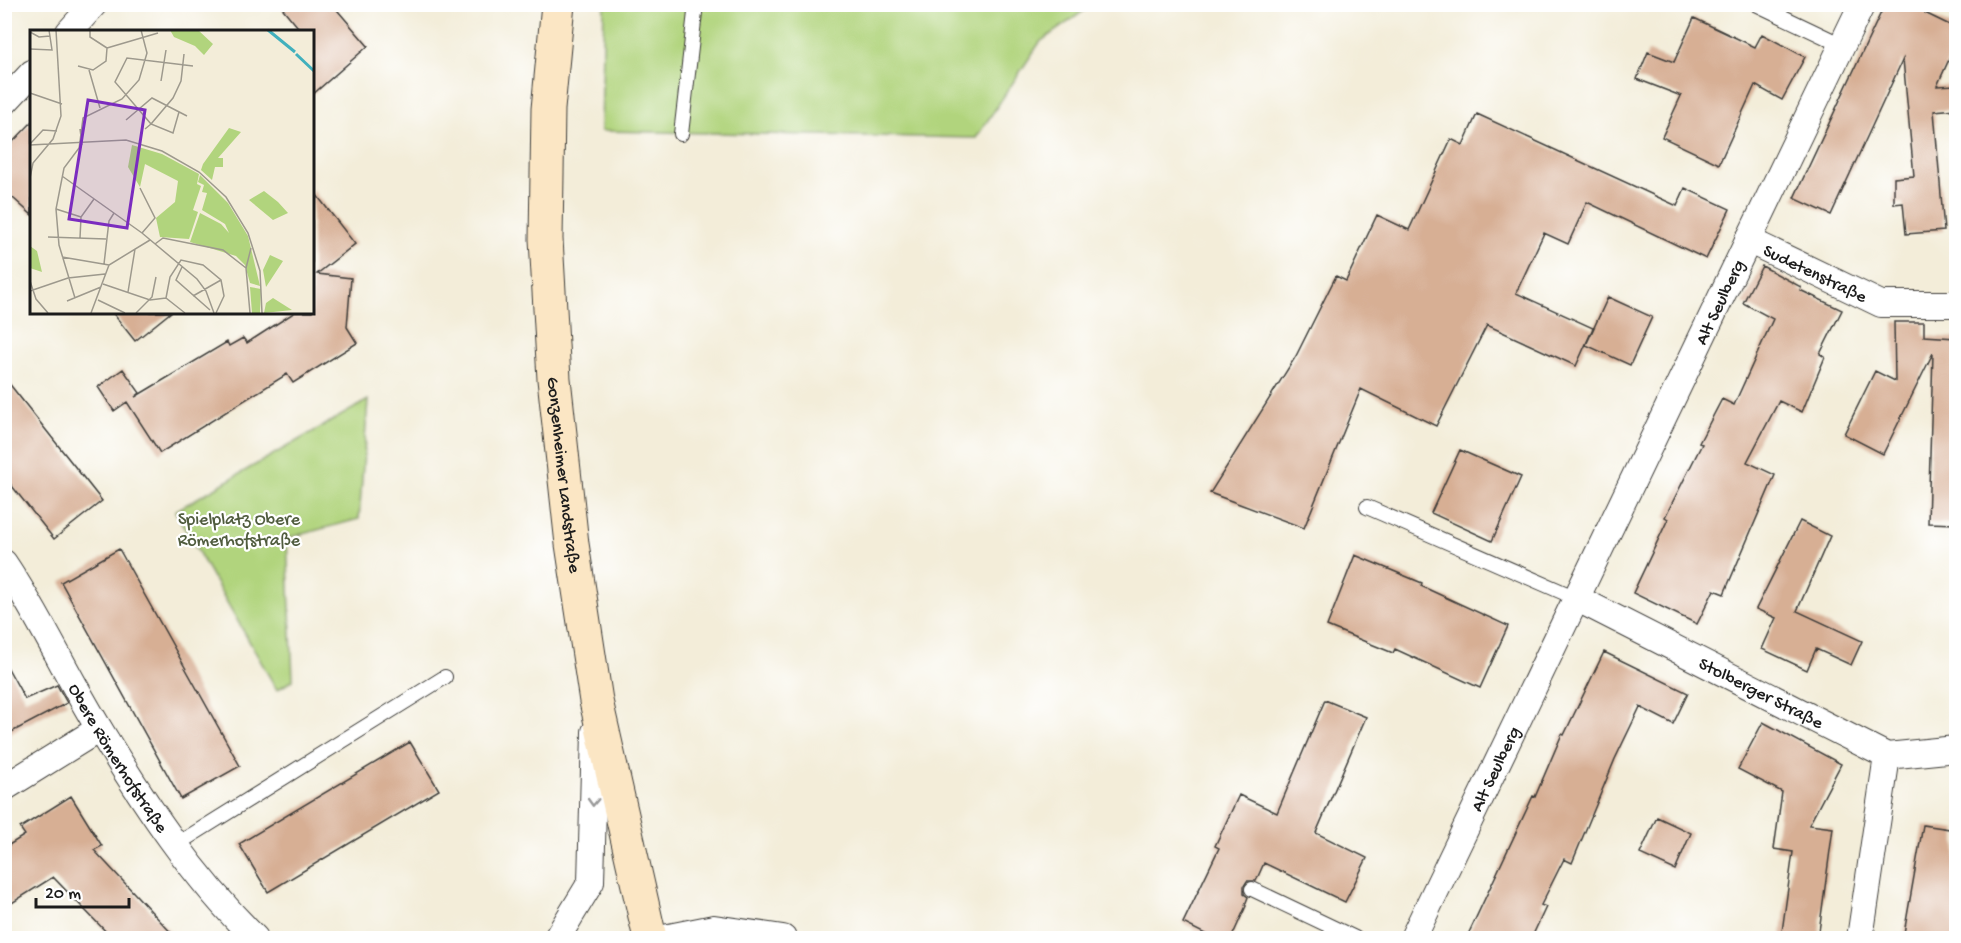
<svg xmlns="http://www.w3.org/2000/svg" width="1961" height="943" viewBox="0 0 1961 943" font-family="'Gochi Hand',sans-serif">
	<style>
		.green { fill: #b1d47d; stroke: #66784c; stroke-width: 1.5 }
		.building { fill: #d7af94 }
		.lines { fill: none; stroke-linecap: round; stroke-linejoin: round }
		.lane-casing { stroke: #3c3b38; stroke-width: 16 }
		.street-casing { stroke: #3c3b38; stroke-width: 28 }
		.secondary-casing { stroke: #3c3b38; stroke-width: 35 }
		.lane { stroke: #fff; stroke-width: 14 }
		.street { stroke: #fff; stroke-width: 26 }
		.secondary { stroke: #fbe6c4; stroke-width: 33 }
		.oneway { stroke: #999 }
		.labels { text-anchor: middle; stroke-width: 4.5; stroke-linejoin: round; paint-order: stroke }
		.street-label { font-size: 18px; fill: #1c1c1c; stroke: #fff }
		.park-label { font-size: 18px; fill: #505c3e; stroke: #fff }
		.inset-river { fill: none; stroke: #41b0bd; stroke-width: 3 }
		.inset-road { fill: none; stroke: #9d998d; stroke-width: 1.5 }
		.view { fill: #7b2cbf; fill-opacity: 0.15; stroke: #7b2cbf; stroke-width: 3 }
		.inset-edge { fill: none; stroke: #1c1c1c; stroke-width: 3 }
	</style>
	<rect width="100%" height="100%" fill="#fff"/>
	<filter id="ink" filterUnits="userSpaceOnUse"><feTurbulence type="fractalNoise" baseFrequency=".0167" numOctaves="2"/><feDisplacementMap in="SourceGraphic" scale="12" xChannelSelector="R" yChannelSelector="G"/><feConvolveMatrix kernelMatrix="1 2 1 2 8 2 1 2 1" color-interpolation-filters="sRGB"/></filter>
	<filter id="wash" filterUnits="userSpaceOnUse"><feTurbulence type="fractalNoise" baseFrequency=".008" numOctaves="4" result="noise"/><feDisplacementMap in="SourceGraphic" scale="24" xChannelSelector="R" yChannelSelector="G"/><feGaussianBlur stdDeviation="1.35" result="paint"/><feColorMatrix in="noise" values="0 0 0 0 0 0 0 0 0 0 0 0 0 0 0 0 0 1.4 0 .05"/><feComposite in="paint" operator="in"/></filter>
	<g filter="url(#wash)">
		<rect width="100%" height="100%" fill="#f3edd9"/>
		<path class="green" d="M604,5H1092L1040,42L976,138L601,131Z
			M368,400L359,519L287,538L293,680L277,690L175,511Z"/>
		<g id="blocks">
			<path class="building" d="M279,4H332L368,46L312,95V32H302Z
				M1885,4H1928L1925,13L1956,28V44L1937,86L1956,85V109L1934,111L1944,231L1906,234L1903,203L1894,204V178L1914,176L1903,59L1831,215L1794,198Z
				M1694,18L1755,47L1762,34L1805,57L1782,100L1755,85L1719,164L1662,137L1681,96L1637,79L1648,52L1674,62Z
				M1477,114L1677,206L1685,188L1730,209L1706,259L1587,202L1568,244L1544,233L1516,293L1593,328L1576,366L1487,325L1436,426L1361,389L1304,528L1210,493L1296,356L1336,276L1346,281L1377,215L1409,230L1451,139L1463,145Z
				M32,122V215L4,190V151Z
				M312,189L355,244L317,274L351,278L347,327L357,343L293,383L287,374L160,453L127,402L114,411L98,387L123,369L140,393L135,397L227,342L229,346L243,338L247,343L295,312H312Z
				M1762,266L1801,287L1800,290L1842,310L1820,354L1825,357L1802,412L1779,401L1747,462L1775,475L1724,594L1714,590L1697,624L1633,593L1668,519L1665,517L1702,444L1699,443L1722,399L1734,405L1773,319L1743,303Z
				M1608,297L1652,317L1630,365L1586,345Z
				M112,312H171L135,341Z
				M1894,322H1924V336L1956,338V524L1928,523L1933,353L1883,454L1844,434L1875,371L1895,381Z
				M4,377L102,501L54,539L4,476Z
				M1460,450L1521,477L1492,541L1431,513Z
				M1800,521L1830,536L1797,611L1862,641L1851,665L1816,649L1807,670L1762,649L1776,618L1756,609Z
				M119,549L240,766L181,799L61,582Z
				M1355,555L1422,583L1421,586L1508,626L1480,688L1395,649L1393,653L1327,626Z
				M1604,652L1688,693L1673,724L1640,707L1615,759L1572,863L1564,859L1541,905L1546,907L1531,939H1466L1533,796L1535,797L1562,734L1564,735Z
				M4,661L25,699L57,685L67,703L4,736Z
				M1325,700L1366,717L1316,833L1367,858L1345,902L1264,863L1256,881H1247L1244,886V894L1248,897L1245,905L1246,906L1231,939H1215L1183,923L1219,848L1215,846L1239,795L1277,813Z
				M1763,722L1841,764L1809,825L1833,828L1818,939H1781L1793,852L1774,849L1782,792L1738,769Z
				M410,742L439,790L268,892L239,844Z
				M71,796L102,846L94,850L177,939H113L53,877L4,908V848L25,835L20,828Z
				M1657,817L1691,833L1675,870L1640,854Z
				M1923,825L1956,830V939H1903Z"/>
		</g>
	</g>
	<g filter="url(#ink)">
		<use href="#blocks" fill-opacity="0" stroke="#3c3b38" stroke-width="1.5"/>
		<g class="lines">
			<g class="lane-casing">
				<path id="lane" d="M1756,4L1842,45
					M681,134L696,4
					M1367,507L1576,598
					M174,846L445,677
					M1252,889L1355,938"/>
			</g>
			<g class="street-casing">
				<g id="street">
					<path d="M69,32L94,4"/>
					<path d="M4,103L32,73"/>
					<path id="s1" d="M1748,240L1881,304H1956"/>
					<path id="s2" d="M4,563C40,616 66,675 100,730C145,804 193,877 255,938"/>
					<path id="s3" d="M1576,598L1887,756L1956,749"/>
					<path d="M4,788L99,729"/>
					<path d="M557,938L591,882L595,732"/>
					<path d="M664,938L714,928L783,938"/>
					<path id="s4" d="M1413,938L1862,4"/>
					<path d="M1860,938L1887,756"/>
				</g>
			</g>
			<g class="secondary-casing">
				<g id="secondary">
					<path id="s5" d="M558,4L548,109L546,239L554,379L572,544L596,701L650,938"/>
				</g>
			</g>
			<use href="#lane" class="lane"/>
			<use href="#street" class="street"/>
			<use href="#secondary" class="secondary"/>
		</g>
		<defs><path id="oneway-chevron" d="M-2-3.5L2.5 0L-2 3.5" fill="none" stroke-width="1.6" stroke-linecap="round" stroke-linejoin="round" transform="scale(1.5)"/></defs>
		<use class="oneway" href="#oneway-chevron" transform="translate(593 802) rotate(92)"/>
	</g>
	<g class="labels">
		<g class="street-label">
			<text dy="6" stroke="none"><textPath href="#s1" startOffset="75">Sudetenstraße</textPath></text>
			<text dy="6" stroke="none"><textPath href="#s4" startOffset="706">Alt Seulberg</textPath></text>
			<text dy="6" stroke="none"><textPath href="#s5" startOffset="472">Gonzenheimer Landstraße</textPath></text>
			<text dy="6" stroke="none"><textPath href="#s3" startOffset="208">Stolberger Straße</textPath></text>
			<text dy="6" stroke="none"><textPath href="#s2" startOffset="226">Obere Römerhofstraße</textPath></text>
			<text dy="6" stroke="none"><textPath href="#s4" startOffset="188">Alt Seulberg</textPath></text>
		</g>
		<g class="park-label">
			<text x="239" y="524">Spielplatz Obere<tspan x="239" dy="21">Römerhofstraße</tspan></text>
		</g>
	</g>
	<g transform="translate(30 30)">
		<rect width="284" height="284" fill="#f3edd9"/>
		<path d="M140,0H168L183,14L174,25L165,16L144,7ZM199,98L211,102L188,128H193V137H185L182,150L171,140L173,134ZM102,115L132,124L169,144L167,154L171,156L163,180L168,182L159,209L130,207L126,188L145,172L148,151L115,134L110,157L98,137ZM170,145L198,173L218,206L230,256L220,253L215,235L206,226L160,212L170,183L191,194L199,203L195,194L172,180L177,163L172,162L174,155L168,152ZM234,161L248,172L258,183L243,190L219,170ZM0,216L7,221L12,242L0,238ZM240,225L253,231L236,257L233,240ZM220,257L231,259L230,283H222ZM243,268L262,280L234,283L236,273Z" fill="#b1d47d"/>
		<path class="inset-river" d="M238,0L265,22M266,24L284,41"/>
		<path class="inset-road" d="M0,2L9,7L20,6M77,18L128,3M0,19L22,20L19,0M48,36L63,40L76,31L77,18L60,7V0M59,40L70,78M131,51L136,20M0,63L32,74M149,82L143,103L121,94L143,68L151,51L154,24M96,90L122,68L157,86M115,99L121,94L85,52L97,28L163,36M0,114L13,100L27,101M0,115L96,110L132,121L169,142L196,167L218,203L230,241L232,283M49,119L53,88L92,69L109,50L117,23L111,0M32,146L112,203L167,249L176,261L184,283M0,148L3,133L23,109L31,86L26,0M110,158L125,188L112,203M26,179L51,187M18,207L76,209M50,208L51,187L64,169M125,214L133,208L193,220L216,238M32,227L79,235M74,234L79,191L84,183M152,237L146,250L180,280M0,251L6,269L18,283M73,254L120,270L136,268M0,261L38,248L75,244M98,262L105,219M163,266L191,250M45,268L29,215L26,179L34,138L52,114L50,99M68,270L95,283M37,271L71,257M61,283L79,235L120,210M106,283L122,267L126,247M155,283L136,268L140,247L151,230L173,235L191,250L194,266L186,283M220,283L216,238L221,218"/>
		<path class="view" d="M58,70L115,80L97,198L39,189Z"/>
		<rect width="284" height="284" class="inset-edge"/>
	</g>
	<rect width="1961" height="943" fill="none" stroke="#fff" stroke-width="24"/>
	<path d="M36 898v9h93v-9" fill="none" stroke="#1c1c1c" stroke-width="3"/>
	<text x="45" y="898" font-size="18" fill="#1c1c1c" stroke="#ffffff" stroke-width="4.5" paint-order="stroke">20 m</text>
</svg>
